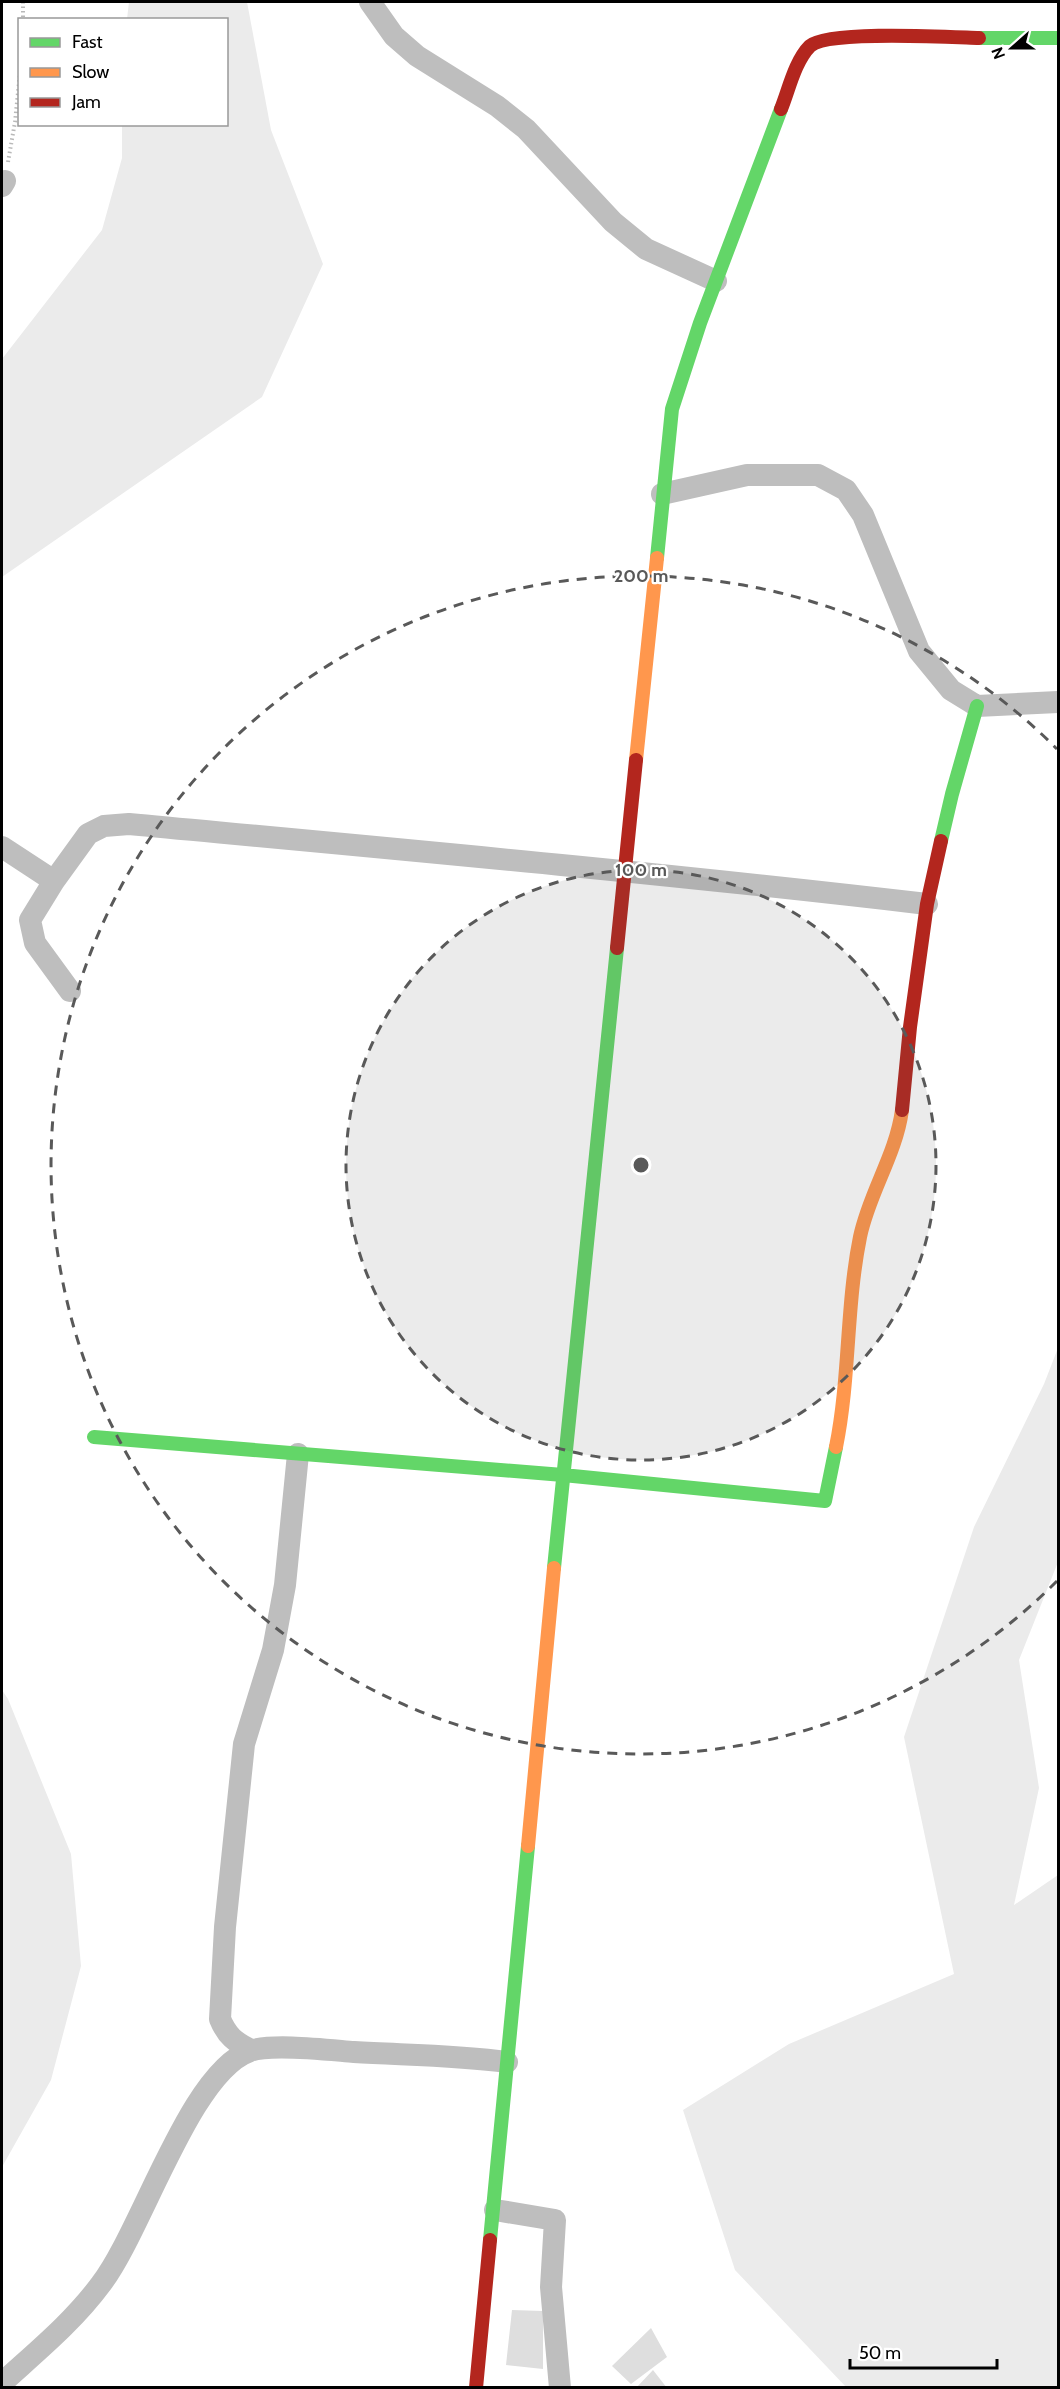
<svg xmlns="http://www.w3.org/2000/svg" width="1060" height="2389" viewBox="0 0 1060 2389" font-family="Cabin,sans-serif">
	<style>
		.green { fill: #ebebeb }
		.building { fill: #dedede }
		.lines { fill: none; stroke-linecap: round; stroke-linejoin: round }
		.path { stroke: #b9b9b9; stroke-width: 4; stroke-dasharray: 1.5 3; stroke-linecap: butt }
		.street { stroke: #bebebe; stroke-width: 22 }
		.fast { stroke: #63d668; stroke-width: 14 }
		.slow { stroke: #ff974d; stroke-width: 14 }
		.jam { stroke: #b3261e; stroke-width: 14 }
		.ring { fill: none; stroke: #595959; stroke-width: 3; stroke-dasharray: 10 8 }
		.centre { fill: #595959; stroke: #fff; stroke-width: 3 }
		.ring-label { font-size: 18px; text-anchor: middle; font-weight: bold; fill: #595959; stroke: #fff; stroke-width: 4.5; stroke-linejoin: round; paint-order: stroke }
	</style>
	<rect width="100%" height="100%" fill="#fff"/>
	<path class="green" d="M129,2H247L271,130L323,264L262,397L2,577V359L102,230L122,158V125L226,124V20L127,19Z
		M1058,1348V1562L1019,1660L1039,1788L1014,1905L1058,1875V2387H846L735,2270L683,2110L789,2044L954,1974L904,1737L974,1527L1044,1384Z
		M2,1690L8,1699L71,1854L81,1966L51,2080L2,2167Z"/>
	<path class="building" d="M512,2310L543,2311V2369L506,2365Z
		M651,2328L667,2357L631,2384L612,2366Z
		M653,2370L667,2388H636Z"/>
	<g class="lines">
		<path class="path" d="M23,2V20
			M8,162L15,122L20,73"/>
		<path class="street" d="M370,2L394,36L417,56L497,106L526,129L613,222L646,249L716,281
			M2,186L5,181
			M662,494L747,475H818L846,490L863,515L919,651L951,690L977,706L1058,702
			M2,847L54,881
			M70,991L35,943L30,920L54,881L88,834L104,826L129,824C396,849 662,873 927,904
			M251,2050C235,2042 227,2036 220,2019L225,1927L244,1744L273,1650L285,1585L298,1454
			M495,2210L555,2220L551,2287L560,2388
			M2,2383C36,2352 73,2322 101,2284C142,2231 190,2072 250,2051C271,2043 329,2050 354,2052C405,2055 457,2055 507,2062"/>
		<path class="fast" d="M979,38H1058
			M657,558L672,409L700,323L781,109
			M941,841L952,794L977,706
			M94,1437L563,1475L825,1501L836,1447
			M554,1568L617,948
			M490,2240L528,1846"/>
		<path class="slow" d="M636,760L657,558
			M836,1447C850,1378 846,1306 860,1237C869,1193 896,1155 902,1110
			M528,1846L554,1568"/>
		<path class="jam" d="M781,109C789,89 795,61 810,46C828,30 949,37 979,38
			M617,948L636,760
			M902,1110L910,1027L927,904L941,841
			M476,2388L490,2240"/>
	</g>
	<circle cx="641" cy="1165" r="295" fill="#595959" fill-opacity=".12"/>
	<g class="ring">
		<circle cx="641" cy="1165" r="295"/>
		<path d="M1057 1581A589 589 0 1 1 1057 749"/>
	</g>
	<circle cx="641" cy="1165" r="9" class="centre"/>
	<g class="ring-label">
		<text x="641" y="582">200 m</text>
		<text x="641" y="876">100 m</text>
	</g>
	<rect width="1060" height="2389" fill="none" stroke="#000000" stroke-width="6"/>
	<rect x="18" y="18" width="210" height="108" fill="#ffffff" stroke="#999999" stroke-width="1.5"/>
	<rect x="30" y="38" width="30" height="9" fill="#63d668" stroke="#999999" stroke-width="1.5"/>
	<text x="72" y="48" font-size="18" fill="#000000">Fast</text>
	<rect x="30" y="68" width="30" height="9" fill="#ff974d" stroke="#999999" stroke-width="1.5"/>
	<text x="72" y="78" font-size="18" fill="#000000">Slow</text>
	<rect x="30" y="98" width="30" height="9" fill="#b3261e" stroke="#999999" stroke-width="1.5"/>
	<text x="72" y="108" font-size="18" fill="#000000">Jam</text>
	<g transform="translate(1012 48) rotate(249)" stroke="#ffffff" stroke-width="4.5" paint-order="stroke">
	<path d="M0-4.5L10 22L0 15L-10 22Z" fill="#000000"/>
	<text y="-9" font-size="16" font-weight="bold" text-anchor="middle" fill="#000000">N</text>
	</g>
	<path d="M850 2359v9h147v-9" fill="none" stroke="#000000" stroke-width="3"/>
	<text x="859" y="2359" font-size="18" fill="#000000" stroke="#ffffff" stroke-width="4.5" paint-order="stroke">50 m</text>
</svg>
